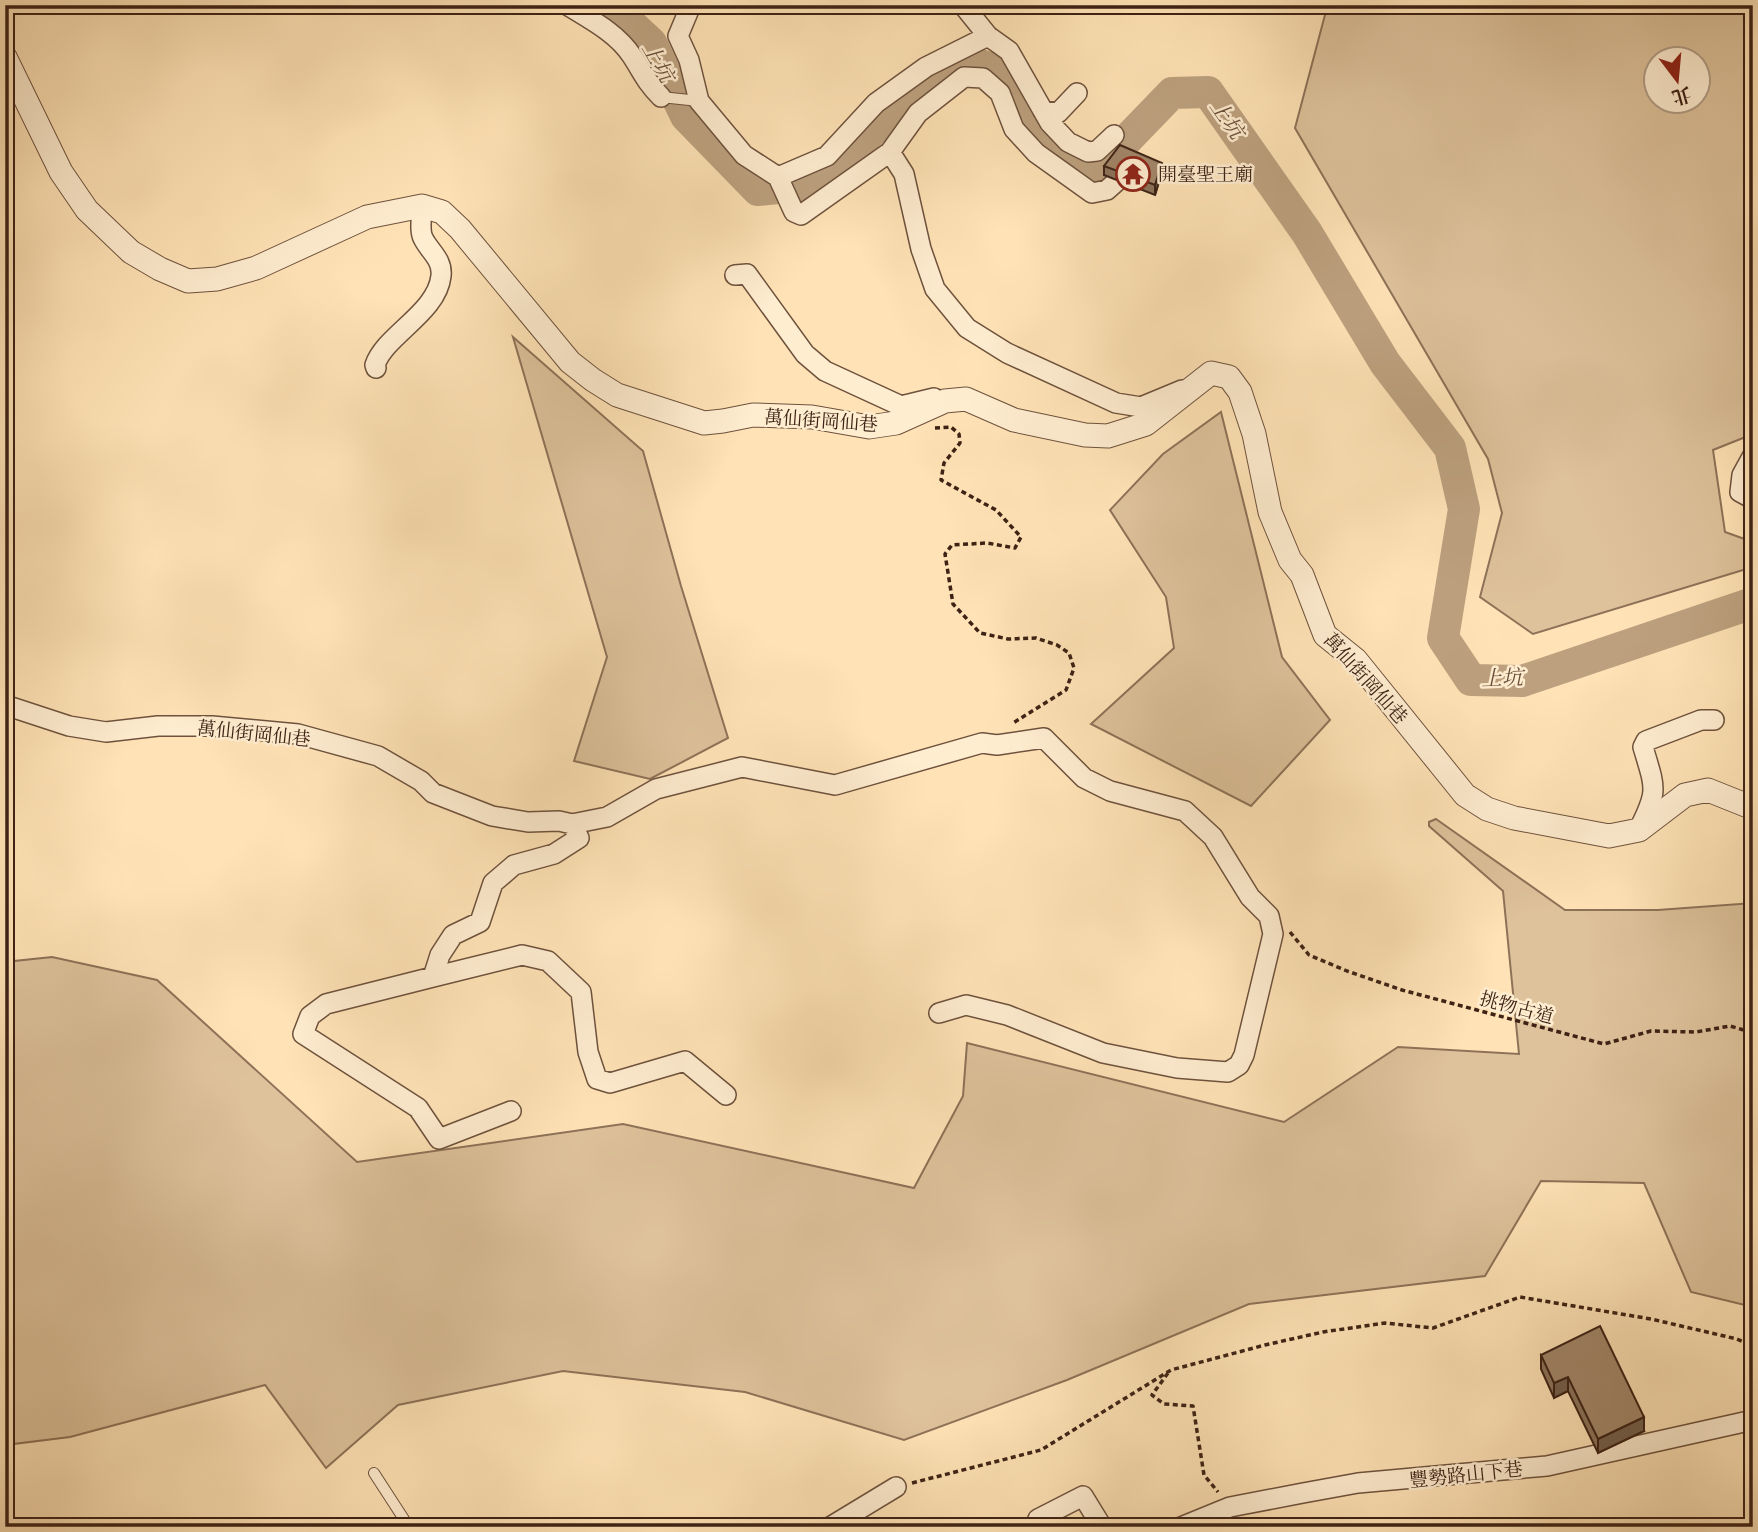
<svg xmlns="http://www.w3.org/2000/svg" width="1758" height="1532" viewBox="0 0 1758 1532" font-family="'Libre Caslon Text','Noto Serif TC',serif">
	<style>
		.green { fill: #dec29b; stroke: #8e7258; stroke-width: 2; fill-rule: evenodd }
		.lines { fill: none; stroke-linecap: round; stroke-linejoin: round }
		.river { stroke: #bda17f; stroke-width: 32 }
		.service-casing { stroke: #6e523d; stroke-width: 12 }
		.minor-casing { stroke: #6e523d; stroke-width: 22 }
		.tertiary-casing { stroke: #6e523d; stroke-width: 25 }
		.path { stroke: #3d2215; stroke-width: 3.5; stroke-dasharray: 5 3.5; stroke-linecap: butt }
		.service { stroke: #ffedd0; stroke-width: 10 }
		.minor { stroke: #ffedd0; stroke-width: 19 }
		.tertiary { stroke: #ffedd0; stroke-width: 23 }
		.wall { fill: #8b735a; stroke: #3d2215; stroke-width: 2 }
		.shaded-wall { fill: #715e4a; stroke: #3d2215; stroke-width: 2 }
		.building { fill: #a28669; stroke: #3d2215; stroke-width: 2 }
		.labels { text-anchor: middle; stroke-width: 5; stroke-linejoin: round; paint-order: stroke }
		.poi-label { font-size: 19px; fill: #3d2215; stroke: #ffedd0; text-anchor: start }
		.street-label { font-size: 19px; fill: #3d2215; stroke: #ffedd0 }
		.water-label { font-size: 21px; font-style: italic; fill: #6a4e3a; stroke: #ffedd0 }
	</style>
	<rect width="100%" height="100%" fill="#ffe3b6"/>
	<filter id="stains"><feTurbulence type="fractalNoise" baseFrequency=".00286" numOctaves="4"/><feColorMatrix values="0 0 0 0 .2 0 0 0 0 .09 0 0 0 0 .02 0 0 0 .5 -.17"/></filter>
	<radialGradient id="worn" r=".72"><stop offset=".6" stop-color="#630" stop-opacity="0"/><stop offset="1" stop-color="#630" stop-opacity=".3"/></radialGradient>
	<path class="green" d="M1324,5H1743L1753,29V434L1713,450L1725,532L1753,542V567L1533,634L1480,597L1502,513L1488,459L1295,128L1326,11ZM1656,60H1698V102H1656Z
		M513,337L643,451L681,586L728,738L650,779L574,761L607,657Z
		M1221,412L1282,657L1330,720L1251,806L1091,724L1174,648L1166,597L1110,510L1163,454Z
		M1436,819L1565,910H1658L1753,903V1307L1691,1292L1644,1183L1541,1181L1485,1276L1249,1304L1067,1380L904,1440L745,1392L563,1371L398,1405L326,1468L265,1385L70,1437L5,1445V962L52,957L157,980L357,1162L623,1124L914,1188L963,1096L967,1043L1284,1122L1398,1047L1519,1054L1503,891L1429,826V822Z"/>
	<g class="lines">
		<path class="river" d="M610,5L651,43L686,116L758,190L819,184L877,126L962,59L1001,72L1034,131L1062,159L1093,171L1116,151L1172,93L1208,92L1307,233L1385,363L1450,448L1464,509L1443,638L1471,680L1522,681L1753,603"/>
		<g class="service-casing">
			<path id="service" d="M661,97L699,101
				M374,1473L409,1527
				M193,1527L195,1526"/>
		</g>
		<g class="minor-casing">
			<path id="minor" d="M567,5C591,20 617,33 632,56C643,73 646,82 661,97
				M691,5L678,36L689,60L699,101L744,155L778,177L794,212L801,215L890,152L918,113L964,77L983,78L1000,93L1014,129L1036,153L1092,193L1107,190L1127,172
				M963,5L988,36
				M1043,111L1058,113L1077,93
				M890,152L904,174L921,249L935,289L967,328L1007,353L1116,403L1141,407L1182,390
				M778,177L827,156L876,103L926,67L988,36L1009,51L1050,123L1068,142L1088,152L1097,151L1114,135
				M735,275L747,274L805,354L825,371L901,406L934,398
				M376,368L375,365C385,335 437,313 441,276C443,259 429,251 423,238C419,230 422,215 422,206
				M1753,455L1742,475L1740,492L1753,499
				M5,705L69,726L106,732L158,726H212L298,734L378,756L421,781L433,793L492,816L528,822L559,821L572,824L579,838L554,854L514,865L493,883L480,922L453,935L440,955L433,977L522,955L548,961L581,992L588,1052L597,1079L610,1083L685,1061L726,1095
				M572,824L607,817L656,789L742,767L835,785L982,743L997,745L1044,738L1084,778L1110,791L1185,811L1213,837L1250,897L1269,916L1273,934L1244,1055L1239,1065L1228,1072L1177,1068L1103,1053L1007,1015L966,1005L939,1013
				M1639,829C1659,790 1655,788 1643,747L1646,741L1701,720H1714
				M433,977L326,1004L310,1016L303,1034L418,1108L439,1139L511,1111
				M1038,1519L1083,1496L1102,1527
				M830,1527L896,1487
				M1181,1527L1230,1507L1303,1493L1358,1483L1547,1466L1753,1420"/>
		</g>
		<g class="tertiary-casing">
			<path id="tertiary" d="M5,57L61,172L87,210L131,252L160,269L188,281L217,279L256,268L367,217L422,206L442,212L460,229L570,362L593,380L617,395L704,423L723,421L753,415L812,417L869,427L896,423L945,401L966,399L1014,420L1085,435L1108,436L1146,424L1211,373L1229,377L1240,392L1254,434L1270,512L1290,560L1302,575L1325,635L1356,660L1465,795L1487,809L1514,818L1609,836L1639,830L1685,795L1708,790L1753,808"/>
		</g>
		<path class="path" d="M935,428L951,427L959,434L960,443L944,463L941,480L996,510L1021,537L1015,548L987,543L952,545L945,554L953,604L980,633L1008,639L1036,638L1057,645L1069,653L1074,668L1066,690L1013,723
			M1290,932L1309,955L1347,971L1402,990L1604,1044L1651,1031L1696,1032L1730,1026L1747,1031L1750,1058L1753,1061
			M1168,1373L1152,1395L1164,1404L1193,1406L1204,1475L1218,1492
			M912,1483L1041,1450L1171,1370L1265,1345L1323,1332L1385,1323L1433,1328L1520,1297L1651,1319L1737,1339L1753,1346"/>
		<use href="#service" class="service"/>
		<use href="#minor" class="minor"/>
		<use href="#tertiary" class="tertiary"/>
	</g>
	<path class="wall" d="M1104,166L1162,172L1155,195L1104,175Z
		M1541,1355L1644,1431L1598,1453L1568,1391L1554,1398L1541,1369Z"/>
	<path class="shaded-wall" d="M1162,163V172L1155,195V185Z
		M1568,1377V1391L1554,1398V1383Z
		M1644,1417V1431L1598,1453V1439Z"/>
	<path class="building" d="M1120,145L1162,163L1155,185L1104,166Z
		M1600,1326L1644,1417L1598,1439L1568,1377L1554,1383L1541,1355Z"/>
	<defs>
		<g id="temple-ring" transform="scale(1.75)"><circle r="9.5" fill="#ffedd0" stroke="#8f2418" stroke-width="1.5"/><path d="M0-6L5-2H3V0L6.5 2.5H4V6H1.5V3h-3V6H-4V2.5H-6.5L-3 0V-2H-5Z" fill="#8f2418"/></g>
	</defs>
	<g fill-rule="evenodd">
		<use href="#temple-ring" x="1133" y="174"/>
	</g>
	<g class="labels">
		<g class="poi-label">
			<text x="1158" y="181">開臺聖王廟</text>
		</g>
		<g class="street-label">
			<text transform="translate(821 420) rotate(4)" y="7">萬仙街岡仙巷</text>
			<text transform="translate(1366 678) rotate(48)" y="7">萬仙街岡仙巷</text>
			<text transform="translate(254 733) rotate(6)" y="7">萬仙街岡仙巷</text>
			<text transform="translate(1517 1007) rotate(15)" y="7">挑物古道</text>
			<text transform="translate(1466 1474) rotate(-6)" y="7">豐勢路山下巷</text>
		</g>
		<g class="water-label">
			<text transform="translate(658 62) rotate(60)" y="7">上坑</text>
			<text transform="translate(1227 119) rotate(55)" y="7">上坑</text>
			<text transform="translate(1502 678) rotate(-2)" y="7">上坑</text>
		</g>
	</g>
	<rect width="1758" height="1532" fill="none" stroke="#ffe3b6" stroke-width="28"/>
	<rect x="7" y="7" width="1744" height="1518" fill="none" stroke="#3d2215" stroke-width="3.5"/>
	<rect x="14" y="14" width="1730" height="1504" fill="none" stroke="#3d2215" stroke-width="2"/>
	<g transform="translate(1677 80) rotate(164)"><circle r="33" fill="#ffedd0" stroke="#b19c85" stroke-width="2"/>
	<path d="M0-5L12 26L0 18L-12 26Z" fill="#8f2418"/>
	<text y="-10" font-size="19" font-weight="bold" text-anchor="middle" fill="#3d2215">北</text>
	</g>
	<rect width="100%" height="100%" filter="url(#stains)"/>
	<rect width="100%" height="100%" fill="url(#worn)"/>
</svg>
